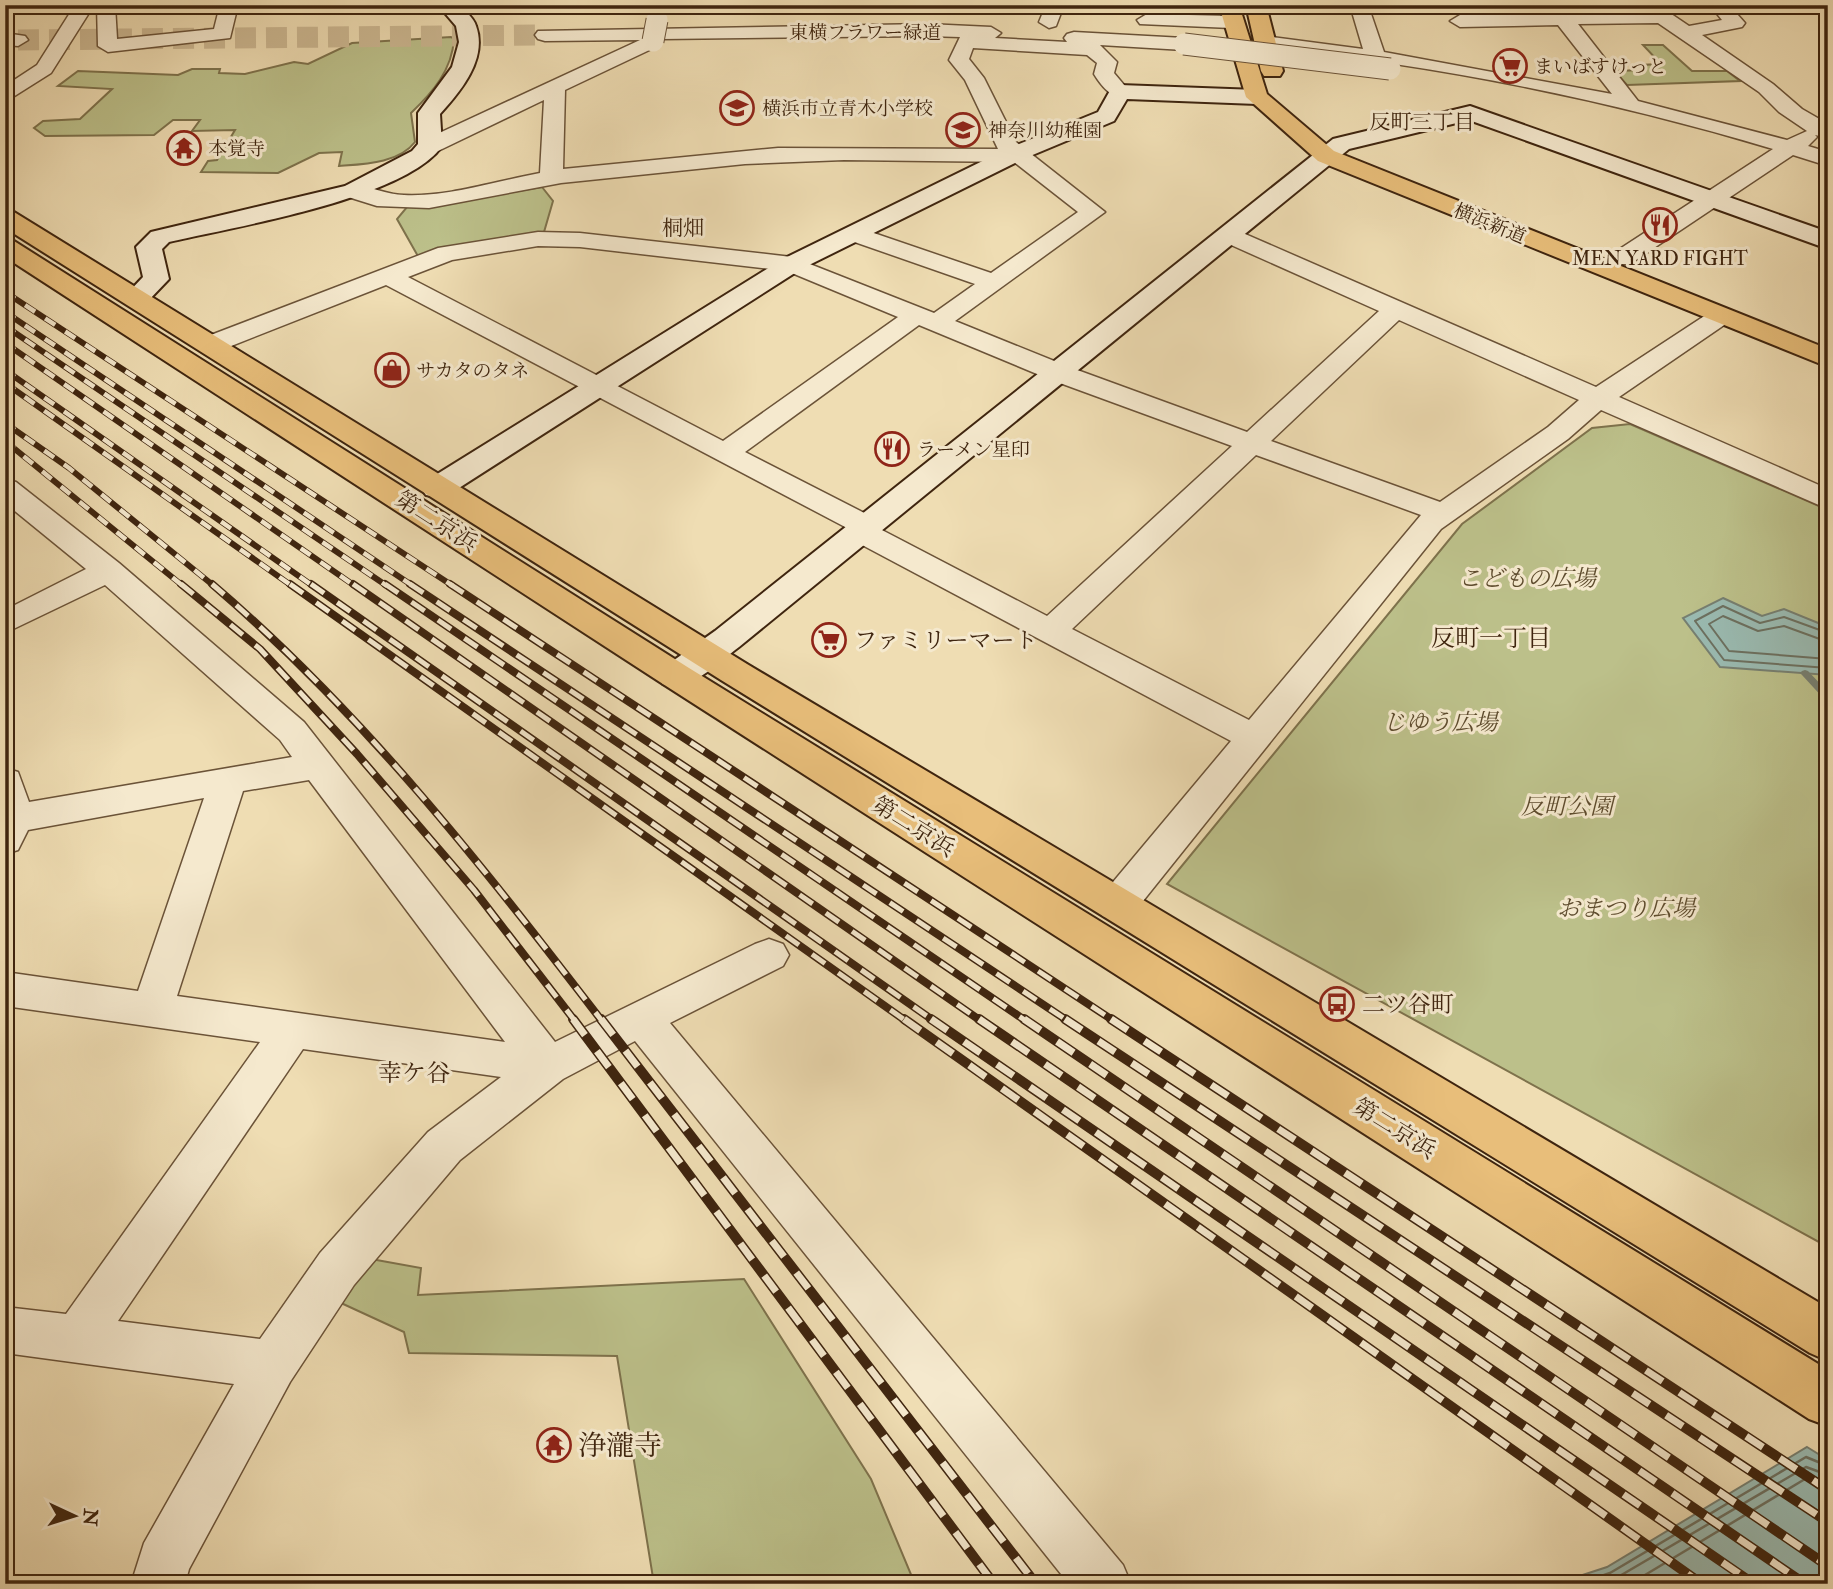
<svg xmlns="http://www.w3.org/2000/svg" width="1833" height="1589" viewBox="0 0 1833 1589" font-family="'IM FELL Double Pica','Noto Serif JP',serif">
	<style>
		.green { fill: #bcc08a; stroke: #7e724c; stroke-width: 2 }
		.water { fill: #9abbb2; stroke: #767f71; stroke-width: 2 }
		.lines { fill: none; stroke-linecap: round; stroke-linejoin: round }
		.shore-far1 { stroke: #6c7060; stroke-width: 2 }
		.shore { stroke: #6c7060; stroke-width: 2.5 }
		.stream { fill: #767f71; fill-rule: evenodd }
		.street-tunnel { stroke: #ccb892; stroke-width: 21; stroke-dasharray: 21 10; stroke-linecap: butt }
		.street-casing { stroke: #6b5338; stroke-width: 3 }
		.secondary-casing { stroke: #3f250f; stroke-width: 4 }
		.highway-casing { stroke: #3f250f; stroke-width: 4 }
		.street { fill: #f5e9ce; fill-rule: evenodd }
		.secondary { fill: #f5e9ce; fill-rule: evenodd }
		.highway { fill: #e8be7a; fill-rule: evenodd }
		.rail-far2-casing { stroke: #3f250f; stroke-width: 6 }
		.rail-far1-casing { stroke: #3f250f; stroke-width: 8 }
		.rail-casing { stroke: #3f250f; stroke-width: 10 }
		.rail-far2 { stroke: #f5e9ce; stroke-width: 4.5; stroke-dasharray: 12; stroke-linecap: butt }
		.rail-far1 { stroke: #f5e9ce; stroke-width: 5; stroke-dasharray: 16; stroke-linecap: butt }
		.rail { stroke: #f5e9ce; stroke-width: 7; stroke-dasharray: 20; stroke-linecap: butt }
		.street-bridge-casing { stroke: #6b5338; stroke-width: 23; stroke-linecap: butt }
		.street-bridge { stroke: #f5e9ce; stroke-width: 21 }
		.labels { text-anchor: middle; stroke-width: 6; stroke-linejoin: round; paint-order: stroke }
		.far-street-label { font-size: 19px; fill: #3f250f; stroke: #f5e9ce }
		.far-poi-label { font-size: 19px; fill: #3f250f; stroke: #f5e9ce; text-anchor: start }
		.far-neighbourhood-label { font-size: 21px; fill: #3f250f; stroke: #f5e9ce }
		.street-label { font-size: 23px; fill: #3f250f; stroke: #f5e9ce }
		.park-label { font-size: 23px; font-style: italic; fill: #5e4c2e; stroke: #f5e9ce }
		.poi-label { font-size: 23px; fill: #3f250f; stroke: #f5e9ce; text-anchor: start }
		.neighbourhood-label { font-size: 24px; fill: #3f250f; stroke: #f5e9ce }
		.near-poi-label { font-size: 28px; fill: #3f250f; stroke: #f5e9ce; text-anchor: start }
	</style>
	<rect width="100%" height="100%" fill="#efddb3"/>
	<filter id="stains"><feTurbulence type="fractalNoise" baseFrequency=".00286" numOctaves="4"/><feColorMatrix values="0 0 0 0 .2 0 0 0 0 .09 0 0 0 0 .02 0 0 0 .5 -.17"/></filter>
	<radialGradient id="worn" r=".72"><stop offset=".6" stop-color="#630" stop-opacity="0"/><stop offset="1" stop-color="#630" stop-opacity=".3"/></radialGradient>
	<path class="green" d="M451,37L454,39C452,70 433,92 411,113L415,142C399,163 365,164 339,166L342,152L319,153L278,173L201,172L208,161L217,160L235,130L192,131L200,120H173L154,135L45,136L34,128L43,121L80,119L112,89L58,86L78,71L178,75L192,69H220L219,73L245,74L294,62L308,64L352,43Z
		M1643,45H1663L1692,71H1727L1740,81L1627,85L1614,71L1644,70L1640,65L1661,64Z
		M542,187L553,201L544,232L447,247L419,258L397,219L407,207H422Z
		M1630,424L1828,510V1247L1167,884L1462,524L1592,428Z
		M371,1259L421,1268L418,1295L744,1279L871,1479L915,1584H654L617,1356L409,1353L404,1332L341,1303Z"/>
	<path class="water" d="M1723,598L1762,616L1784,609L1828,627V675L1720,667L1683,618Z
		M1807,1447L1828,1460V1584H1555L1607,1567Z
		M1192,1580L1420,1583L1432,1584H1180Z"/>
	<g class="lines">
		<path class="shore-far1" d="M1828,633L1784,617L1760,623L1723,606L1695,621L1724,660L1828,668
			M1828,642L1784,626L1758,631L1723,616L1709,624L1729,651L1828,659"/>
		<path class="shore" d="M1578,1584L1610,1573L1806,1457L1828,1466
			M1606,1584L1806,1467L1828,1475
			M1630,1584L1805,1479L1828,1485"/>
		<path class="stream" d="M1805,670L1808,671L1828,692V701L1825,700L1802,675L1800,673L1802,671Z"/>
		<path class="street-tunnel" d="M18,40L545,35"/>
		<g class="street-casing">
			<path id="street" d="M75,5H94L51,73L5,102V86L37,65Z
				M97,5H115L117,39L214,29L220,5H238L230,38L108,52L98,46Z
				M1046,5H1064L1056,26L1049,28L1039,22Z
				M1350,5H1368L1384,52L1612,94L1558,25L1460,27L1450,21L1460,15L1550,13L1544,5H1563L1569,13L1642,12L1636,5H1658L1689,26L1722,20L1710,5H1729L1745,23L1742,27L1702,35L1773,84L1802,109L1828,124V138L1815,135L1817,137L1808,146L1828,152V166L1793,155L1630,264H1612L1609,259L1612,254L1773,149C1610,100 1433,64 1264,48L1254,42L1264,36L1363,49ZM1658,23L1759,92L1779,112L1807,131L1787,140L1638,101L1578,24Z
				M1147,14L1231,16L1241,22L1231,28L1140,24L1137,20Z
				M927,24L991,27L1001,33L995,38L1067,42L1064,38L1067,34L1074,32L1184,38L1194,44L1184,50L1100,45L1117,62L1114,73L1130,92L1120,98C1109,95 1100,84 1094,74L1097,63L1087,55L973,48L969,59L984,78L1016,142L1105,212L955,321L1069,367L1247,432L1379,311L1220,240L1216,235L1220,230H1236L1596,387L1712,311H1730L1734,316L1730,321L1619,397L1828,489V509L1601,410L1568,439L1441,529L1131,916L1117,920L1103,916L1097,905L1103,894L1231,741L849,538L845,531L847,528L386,285L221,350H203L199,344L203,338L438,248L538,232L580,233L792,257L934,313L975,284L846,239L842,234L846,229H862L991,273L1078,212L1014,162L844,160L745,164L561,183L429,208L377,206L345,196L342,191L345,186C363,182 385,195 404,195C450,197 495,181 540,173L544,100L438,151L430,153L419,146L422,141L640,40L545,41L538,39L535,35L538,31ZM927,36L960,37L949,60L965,80L998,149L778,148L563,169L565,90L660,45L662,39ZM538,246L580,247L787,271L898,317L723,441L408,277L452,260ZM1399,320L1579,400L1548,427L1440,502L1271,441ZM919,325L1049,379L1232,446L1047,616L880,529L882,526L878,520L745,452ZM1256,455L1421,515L1249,720L1072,629Z
				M5,33L25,36L28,40L18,46L5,45Z
				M5,479L16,482L119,563L304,722L555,1042L755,944L769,939L783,944L789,955L783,966L670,1023L1123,1565L1131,1584H1069L635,1041L563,1079L460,1160L354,1285L290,1382L189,1569L185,1584H131L144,1543L234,1384L5,1353V1307L66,1314L260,1042L5,1006V972L138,991L204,798L28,830L18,850L5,854V768L18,772L29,802L292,757L280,740L105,585L5,633V610L86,569L5,503ZM309,780L505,1042L177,996L243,791ZM303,1049L501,1077L428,1132L320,1253L260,1339L118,1321Z"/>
		</g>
		<g class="secondary-casing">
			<path id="secondary" d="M438,5H459C465,11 474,18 476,26C488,59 460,92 440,114L442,146C405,199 233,227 169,242L162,249L169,279L146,303H128L124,297L143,277L136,247L151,232L345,186L412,151L418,144V113L452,67L459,42L456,26Z
				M1120,85L1257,90L1268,97L1257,104L1127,99L1114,121L1023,159L801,269L448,495L437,497L426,495L421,488L426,481L783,259L1007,149L1098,112L1112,87Z
				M1470,106L1828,232V249L1469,120L1349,149L739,647C717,663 692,692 663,684L658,676L663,668L715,631L1333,139Z"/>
		</g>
		<g class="highway-casing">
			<path id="highway" d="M1219,5H1239L1267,94L1334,151L1828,349V367L1318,161L1246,97Z
				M1246,5H1266L1283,71L1280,76H1264L1261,71Z
				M5,210L14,212L747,664L1828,1308V1361L1810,1353L721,680L5,228Z
				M5,238L14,241L689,668L1828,1370V1426L1809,1419L663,684L5,257Z"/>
		</g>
		<use href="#street" class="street"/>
		<use href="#secondary" class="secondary"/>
		<use href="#highway" class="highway"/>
		<g class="rail-far2-casing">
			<path id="rail-far2" d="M5,292L453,586
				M5,312L413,586
				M5,326L387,586
				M5,343L355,586
				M5,370L313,586
				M5,383L292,586
				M5,423L69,468L214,586
				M5,441L183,586"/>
		</g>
		<g class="rail-far1-casing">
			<path id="rail-far1" d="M181,584L260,649L357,754L474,890L575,1021
				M212,584C363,713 481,864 602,1021
				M290,584L906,1021
				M311,584L934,1021
				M353,584L981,1021
				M385,584L1026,1021
				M410,584L1068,1021
				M450,584L1114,1021"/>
		</g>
		<g class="rail-casing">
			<path id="rail" d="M573,1019L994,1584
				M601,1019L1036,1584
				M904,1019L1702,1584
				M931,1019L1754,1584
				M979,1019L1805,1584
				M1024,1019L1828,1566
				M1065,1019L1828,1522
				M1111,1019L1828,1490"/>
		</g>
		<use href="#rail-far2" class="rail-far2"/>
		<use href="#rail-far1" class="rail-far1"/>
		<use href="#rail" class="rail"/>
		<g class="street-bridge-casing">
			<path id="street-bridge" d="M653,41L657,20
				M1184,44L1390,69"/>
		</g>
		<use href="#street-bridge" class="street-bridge"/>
	</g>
	<defs>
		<g id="supermarket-ring" transform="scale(1.75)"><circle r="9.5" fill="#f5e9ce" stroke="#8f2418" stroke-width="1.5"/><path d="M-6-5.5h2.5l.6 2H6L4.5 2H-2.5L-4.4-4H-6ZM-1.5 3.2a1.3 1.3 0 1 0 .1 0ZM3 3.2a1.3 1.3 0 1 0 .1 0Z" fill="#8f2418"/></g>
		<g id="school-ring" transform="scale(1.75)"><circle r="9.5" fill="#f5e9ce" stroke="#8f2418" stroke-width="1.5"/><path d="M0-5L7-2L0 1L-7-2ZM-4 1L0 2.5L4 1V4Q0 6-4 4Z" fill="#8f2418"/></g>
		<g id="temple-ring" transform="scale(1.75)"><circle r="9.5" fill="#f5e9ce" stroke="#8f2418" stroke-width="1.5"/><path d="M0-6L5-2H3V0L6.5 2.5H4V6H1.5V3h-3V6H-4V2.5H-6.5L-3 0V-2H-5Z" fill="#8f2418"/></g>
		<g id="restaurant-ring" transform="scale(1.75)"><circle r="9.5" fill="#f5e9ce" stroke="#8f2418" stroke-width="1.5"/><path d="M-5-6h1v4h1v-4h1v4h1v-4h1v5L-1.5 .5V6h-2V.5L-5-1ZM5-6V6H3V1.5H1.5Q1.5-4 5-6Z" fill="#8f2418"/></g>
		<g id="shop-ring" transform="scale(1.75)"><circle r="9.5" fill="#f5e9ce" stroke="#8f2418" stroke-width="1.5"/><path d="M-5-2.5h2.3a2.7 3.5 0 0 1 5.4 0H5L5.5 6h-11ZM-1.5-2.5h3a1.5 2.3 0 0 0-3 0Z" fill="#8f2418"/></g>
		<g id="bus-ring" transform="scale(1.75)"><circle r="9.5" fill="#f5e9ce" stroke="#8f2418" stroke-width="1.5"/><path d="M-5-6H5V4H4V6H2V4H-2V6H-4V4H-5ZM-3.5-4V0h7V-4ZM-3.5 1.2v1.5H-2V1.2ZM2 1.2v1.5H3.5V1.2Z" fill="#8f2418"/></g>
	</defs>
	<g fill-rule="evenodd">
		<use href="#supermarket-ring" x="1510" y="66"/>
		<use href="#school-ring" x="737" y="108"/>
		<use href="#school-ring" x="963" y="130"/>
		<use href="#temple-ring" x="184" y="148"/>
		<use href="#restaurant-ring" x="1660" y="225"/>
		<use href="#shop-ring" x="392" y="370"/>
		<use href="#restaurant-ring" x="892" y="449"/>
		<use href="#supermarket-ring" x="829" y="640"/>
		<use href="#bus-ring" x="1337" y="1004"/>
		<use href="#temple-ring" x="554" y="1445"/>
	</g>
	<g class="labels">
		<g class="far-street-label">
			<text x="865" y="39">東横フラワー緑道</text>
			<text transform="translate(1490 223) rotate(22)" y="7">横浜新道</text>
		</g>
		<g class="far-poi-label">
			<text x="1534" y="73">まいばすけっと</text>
			<text x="762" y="115">横浜市立青木小学校</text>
			<text x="988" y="137">神奈川幼稚園</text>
			<text x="208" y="155">本覚寺</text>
			<text x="1660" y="265" text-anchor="middle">MEN YARD FIGHT</text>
			<text x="416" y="377">サカタのタネ</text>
			<text x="917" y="456">ラーメン星印</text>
		</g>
		<g class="far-neighbourhood-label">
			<text x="1422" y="129">反町三丁目</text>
			<text x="683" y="235">桐畑</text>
		</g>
		<g class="street-label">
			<text transform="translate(437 521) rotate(33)" y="8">第二京浜</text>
			<text transform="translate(914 826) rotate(32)" y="8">第二京浜</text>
			<text transform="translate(1395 1128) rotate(32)" y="8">第二京浜</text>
		</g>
		<g class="park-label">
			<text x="1527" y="586">こどもの広場</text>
			<text x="1440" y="730">じゆう広場</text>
			<text x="1567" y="814">反町公園</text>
			<text x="1626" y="916">おまつり広場</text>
		</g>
		<g class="poi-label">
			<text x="854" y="648">ファミリーマート</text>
			<text x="1362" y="1012">二ツ谷町</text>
		</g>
		<g class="neighbourhood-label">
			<text x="1491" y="646">反町一丁目</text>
			<text x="414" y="1081">幸ケ谷</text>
		</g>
		<g class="near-poi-label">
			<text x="578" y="1455">浄瀧寺</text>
		</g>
	</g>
	<rect width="1833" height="1589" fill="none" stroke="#efddb3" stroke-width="28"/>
	<rect x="7" y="7" width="1819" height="1575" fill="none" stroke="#3f250f" stroke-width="3.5"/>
	<rect x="14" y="14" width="1805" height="1561" fill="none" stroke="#3f250f" stroke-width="2"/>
	<g transform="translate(74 1516) rotate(94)" stroke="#f5e9ce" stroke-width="5" paint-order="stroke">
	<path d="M0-5L12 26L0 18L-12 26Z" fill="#3f250f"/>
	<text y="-10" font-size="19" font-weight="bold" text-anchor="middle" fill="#3f250f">N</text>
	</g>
	<rect width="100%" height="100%" filter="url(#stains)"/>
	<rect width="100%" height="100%" fill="url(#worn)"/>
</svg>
